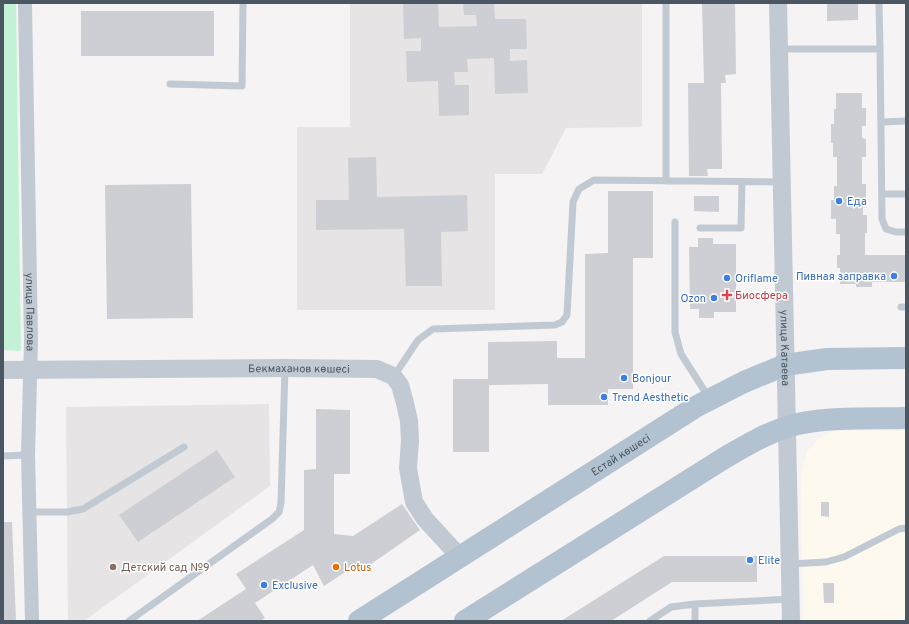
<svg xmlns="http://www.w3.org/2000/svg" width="909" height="624" viewBox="0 0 909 624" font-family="Overpass,sans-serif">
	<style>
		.commercial { fill: #fdf9ef }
		.education { fill: #e6e4e5 }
		.green { fill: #c3f1d5 }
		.building { fill: #cdcfd5 }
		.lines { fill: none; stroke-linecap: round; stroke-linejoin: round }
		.service { stroke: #c1cad2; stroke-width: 7 }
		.minor { stroke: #c1cad2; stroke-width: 14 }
		.tertiary { stroke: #c1cad2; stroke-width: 18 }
		.primary { stroke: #b3c2d1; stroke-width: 22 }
		.shop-dot { fill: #3f7fe0; stroke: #fff; stroke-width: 1.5 }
		.health-dot { fill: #e0444e; stroke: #fff; stroke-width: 1.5 }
		.education-dot { fill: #8d6e63; stroke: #fff; stroke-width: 1.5 }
		.food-dot { fill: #e8710a; stroke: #fff; stroke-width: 1.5 }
		.labels { text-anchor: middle; stroke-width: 3; stroke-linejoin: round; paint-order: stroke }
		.shop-label { font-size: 11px; fill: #366cbe; stroke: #fff; text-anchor: start }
		.health-label { font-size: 11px; fill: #be3a42; stroke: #fff; text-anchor: start }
		.street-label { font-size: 11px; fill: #4a5661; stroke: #fff }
		.education-label { font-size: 11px; fill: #785e54; stroke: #fff; text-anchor: start }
		.food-label { font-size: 11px; fill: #c56008; stroke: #fff; text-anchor: start }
	</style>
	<rect width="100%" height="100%" fill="#f5f3f3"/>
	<path class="commercial" d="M906,430V621H803L801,488L802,470L807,451L819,438L833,431Z"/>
	<path class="education" d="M350,3H642V127L566,128L542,174H495V310H297V127H350Z
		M269,404L270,486L84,621H68L66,407Z"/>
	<path class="green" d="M3,3H16L21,351L3,350Z"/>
	<path class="building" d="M438,3L439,27L477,26L476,15H464L463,3H494L495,19H526L527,49H510V61L527,60L528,93L495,94L494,58L467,59L468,72H454L455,85H469V115L439,116L438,81L407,82L406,51H421V38L404,39L403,4Z
		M702,3H735L736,74L725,75L726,83H721L722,169H707L708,176H689L688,83H704Z
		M827,3H858V20L827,21Z
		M81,11H214V56H81Z
		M836,93H862V108H866V126H862V138L866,139V157H862V184H866V202H863V215H867V233H865V255H906V282H872V287H856V284H840V268H837V255H840V234H836V219H831V200H834V186H837V157H833V143H831V124H834V109H836Z
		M376,157L377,197L467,195L468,231L441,232L442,286H406L404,229L316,230V200H349L348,158Z
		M191,184L193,318L107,319L105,185Z
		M608,191H653V258H633V389H608V405H548V384L489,385V452H453V379H488V342L557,341V358H585V254L608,253Z
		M694,196H719V212L694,211Z
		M698,238H713V244H736V312H714V318H699V309H690L689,247H698Z
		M316,409L350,410V474H334V534L353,536L402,504L420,530L361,571L356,565L324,586L313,565L255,603L265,618L260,621H197L246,589L236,574L304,530V470L316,469Z
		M217,450L235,477L138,542L119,515Z
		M821,502H829V517L821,516Z
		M3,522H12L16,621H3Z
		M664,556H757V582H672L611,621H561Z
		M823,583H834V603H824Z"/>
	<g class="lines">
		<path class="service" d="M666,3V181
			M879,3L880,49
			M779,49H880L882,219L886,229L896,232H906
			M170,84L242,86L243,3
			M882,122L906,121
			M882,194H906
			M675,222V332L681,354L709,398
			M700,228H741L742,182
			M901,307H906
			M394,376L418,340L433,329L555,325L562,322L567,315L573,202L579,189L594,180L782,182
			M3,456L28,455
			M30,512H67L83,509L184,447
			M790,564L826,562L844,557L899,529L906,528
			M695,604L791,599
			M129,621L272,519L279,512L281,503L285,368
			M650,621L671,607L695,604V621"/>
		<path class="minor" id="s1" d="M25,3L31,340L28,455L32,621"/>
		<g class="tertiary">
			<path id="s2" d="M778,3L791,621"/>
			<path id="s3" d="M3,370L285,368L377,369L393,376L400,385L405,403L409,421L410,441L408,468L414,502L425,519L460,557"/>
		</g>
		<g class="primary">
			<path id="s4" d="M359,621L697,406L744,382L785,365L827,359L906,358"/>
			<path d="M465,621L726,457C745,446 765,434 787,427C819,416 871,419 906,418"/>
		</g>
	</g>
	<g class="shop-dot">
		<circle cx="839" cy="201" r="4"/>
		<circle cx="894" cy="276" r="4"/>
		<circle cx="727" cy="278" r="4"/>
		<circle cx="714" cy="298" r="4"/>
		<circle cx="624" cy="378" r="4"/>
		<circle cx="604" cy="397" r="4"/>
		<circle cx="750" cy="560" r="4"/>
		<circle cx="264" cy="585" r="4"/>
	</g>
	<path class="health-dot" d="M725 289h4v4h4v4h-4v4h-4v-4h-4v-4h4z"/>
	<circle class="education-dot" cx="113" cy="567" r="4"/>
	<circle class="food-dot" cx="336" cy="567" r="4"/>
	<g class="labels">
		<g class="shop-label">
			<text x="847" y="205">Еда</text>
			<text x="886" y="280" text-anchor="end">Пивная заправка</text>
			<text x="735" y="282">Oriflame</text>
			<text x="706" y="302" text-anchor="end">Ozon</text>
			<text x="632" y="382">Bonjour</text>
			<text x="612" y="401">Trend Aesthetic</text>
			<text x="758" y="564">Elite</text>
			<text x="272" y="589">Exclusive</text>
		</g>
		<g class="health-label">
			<text x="735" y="299">Биосфера</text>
		</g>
		<g class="street-label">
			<text dy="4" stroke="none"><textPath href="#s1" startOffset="309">улица Павлова</textPath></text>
			<text dy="4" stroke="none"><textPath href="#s2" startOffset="345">улица Катаева</textPath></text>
			<text dy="4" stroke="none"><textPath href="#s3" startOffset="296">Бекмаханов көшесі</textPath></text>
			<text dy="4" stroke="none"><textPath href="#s4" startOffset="310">Естай көшесі</textPath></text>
		</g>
		<g class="education-label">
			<text x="121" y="571">Детский сад №9</text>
		</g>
		<g class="food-label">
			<text x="344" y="571">Lotus</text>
		</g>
	</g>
	<rect width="909" height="624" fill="none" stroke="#4a5661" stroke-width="8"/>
</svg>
